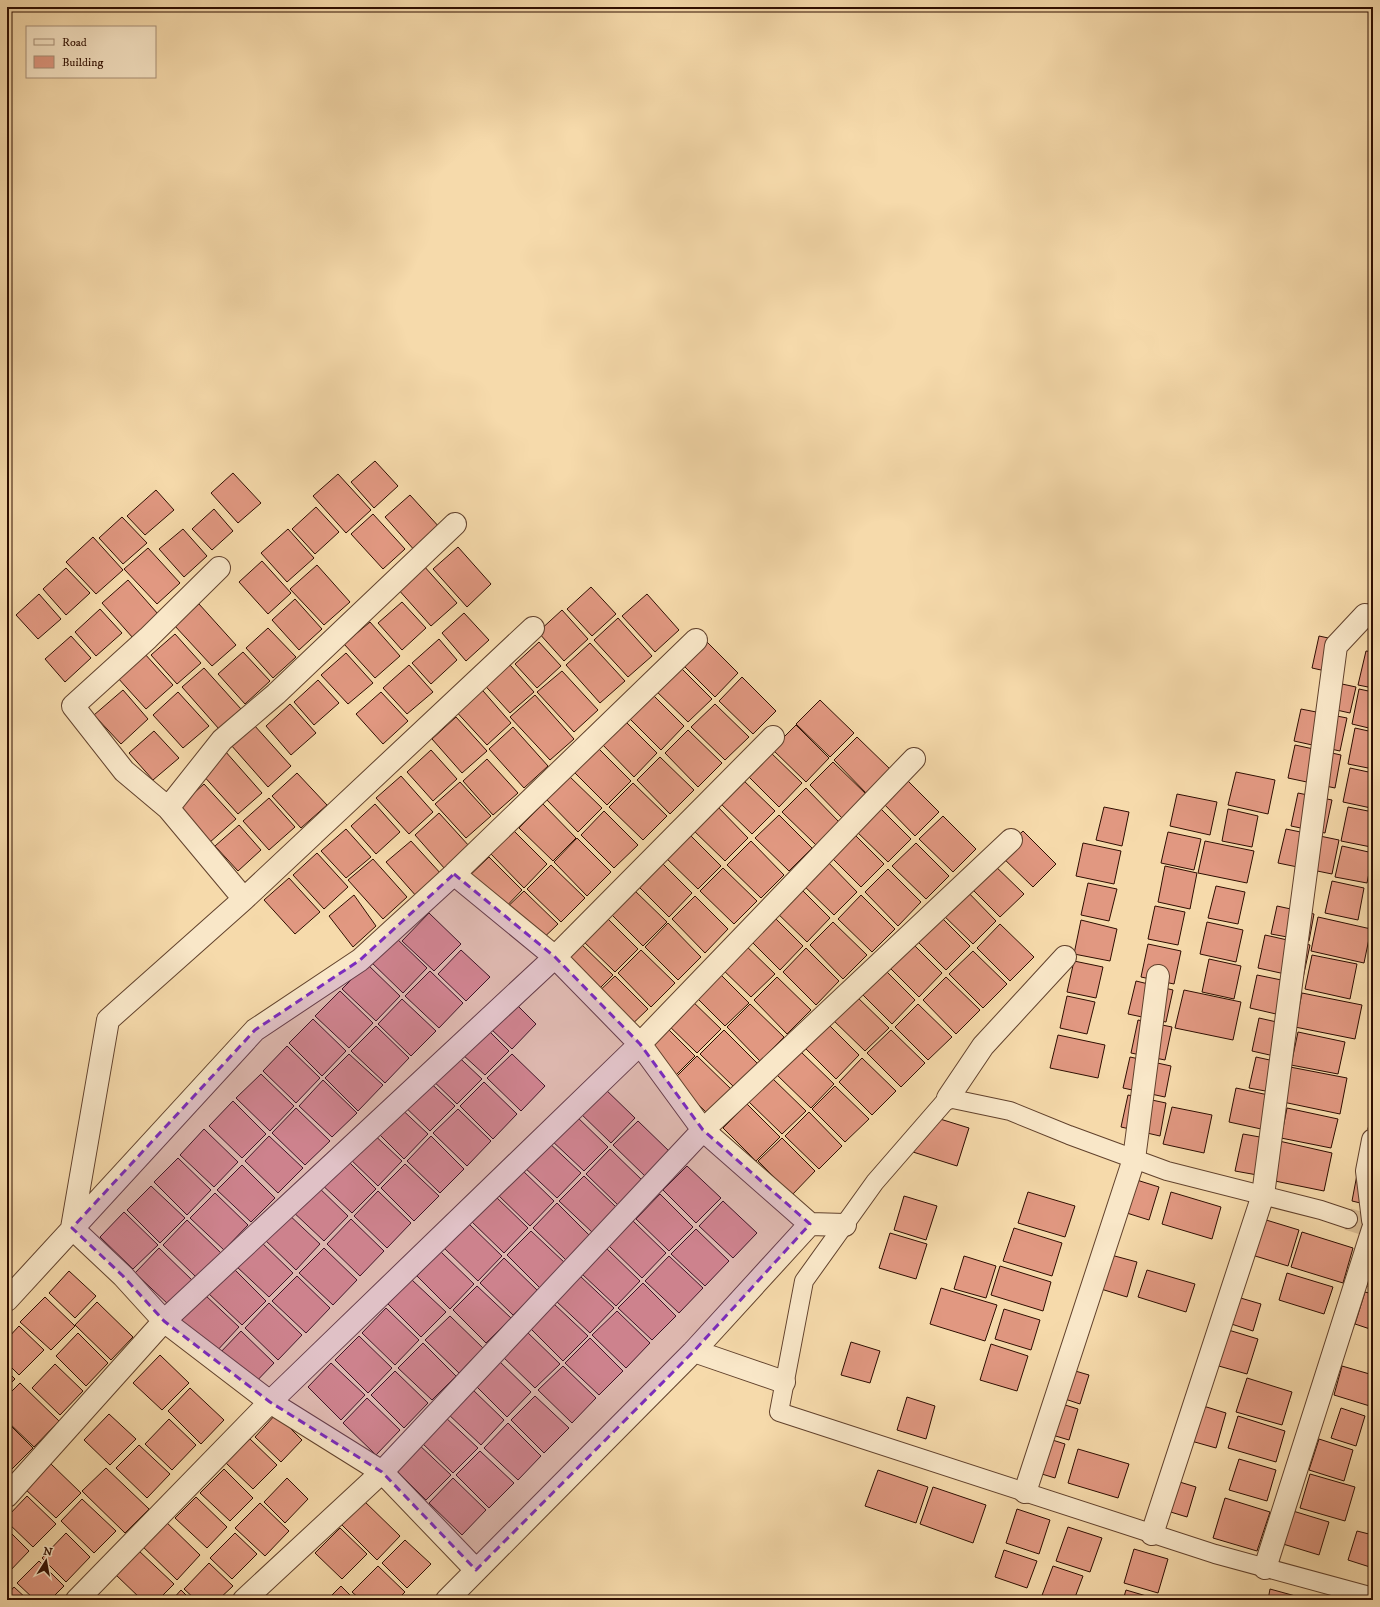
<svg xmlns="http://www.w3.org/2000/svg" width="1380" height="1607" viewBox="0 0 1380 1607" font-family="'IM FELL DW Pica',serif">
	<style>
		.building { fill: #e19881; stroke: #2f0e01 }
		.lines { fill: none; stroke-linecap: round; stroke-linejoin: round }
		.minor-tunnel { stroke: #d8bb92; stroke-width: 22; stroke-dasharray: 22 11; stroke-linecap: butt }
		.service-casing { stroke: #61412c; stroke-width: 20 }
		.minor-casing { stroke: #61412c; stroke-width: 24 }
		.service { stroke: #f9e7c8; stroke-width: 18 }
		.minor { stroke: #f9e7c8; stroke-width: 22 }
		.marked { fill: #7b2cbf; fill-opacity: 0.2; stroke: #7b2cbf; stroke-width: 3; stroke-dasharray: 8 5; stroke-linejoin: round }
	</style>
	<rect width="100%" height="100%" fill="#f6daab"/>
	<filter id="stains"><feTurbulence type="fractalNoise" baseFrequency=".005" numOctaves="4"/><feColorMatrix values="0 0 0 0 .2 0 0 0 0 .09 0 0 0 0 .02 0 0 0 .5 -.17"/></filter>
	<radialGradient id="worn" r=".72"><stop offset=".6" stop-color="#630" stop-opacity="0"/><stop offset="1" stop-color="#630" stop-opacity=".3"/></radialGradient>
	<path class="building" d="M375,461L398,486L374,508L351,482Z
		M233,473L261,503L238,523L211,493Z
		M338,474L371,510L346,533L313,496Z
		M156,490L174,510L145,535L127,516Z
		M410,495L441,529L416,552L385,517Z
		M316,507L339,532L315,554L292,529Z
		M214,509L233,531L212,550L192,529Z
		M373,514L405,549L383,569L351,534Z
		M122,517L147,543L123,564L99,538Z
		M183,529L207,556L184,577L159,549Z
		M288,529L314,558L287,582L261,553Z
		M93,537L123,570L96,594L66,562Z
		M458,547L491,584L467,607L433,569Z
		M148,548L180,583L157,604L124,569Z
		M262,561L291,593L268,614L239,582Z
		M317,565L350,602L324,625L290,589Z
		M423,565L457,603L431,626L397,588Z
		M66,568L90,593L66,615L43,589Z
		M128,580L158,614L133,638L102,603Z
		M591,587L616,614L592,636L567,609Z
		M39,594L61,619L38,639L16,615Z
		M647,594L679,630L655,652L622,616Z
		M295,599L322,629L299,650L272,620Z
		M402,602L426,628L402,650L378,623Z
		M199,604L236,645L212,666L174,625Z
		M100,609L122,633L96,656L75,632Z
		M562,610L588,639L564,661L538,632Z
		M464,613L489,640L466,661L442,633Z
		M618,618L652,656L628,677L594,640Z
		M370,622L400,656L375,678L344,644Z
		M268,628L296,657L273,678L246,648Z
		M175,634L201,663L177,684L151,655Z
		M71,636L91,658L65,682L45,659Z
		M1319,636L1347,642L1339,674L1312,668Z
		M439,639L457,660L431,684L412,663Z
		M705,640L738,673L715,697L682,664Z
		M539,642L561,666L537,688L515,664Z
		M590,643L625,681L600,703L566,665Z
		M1366,651L1373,652V688L1358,685Z
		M243,652L270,681L245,704L218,674Z
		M144,653L173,685L146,709L117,677Z
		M346,653L373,683L348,704L321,675Z
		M503,657L534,692L510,713L479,679Z
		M409,665L433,692L407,714L383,688Z
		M678,665L712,699L688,722L654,689Z
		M204,668L241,709L219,729L182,687Z
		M562,671L598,710L574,732L537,692Z
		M742,677L776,711L753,734L719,701Z
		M318,680L339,703L314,725L294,702Z
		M1328,681L1356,687L1350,713L1323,707Z
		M477,684L511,723L487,745L452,707Z
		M1359,689L1373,692V729L1352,724Z
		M123,690L148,719L121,744L94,715Z
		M178,692L209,726L183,748L153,715Z
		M381,692L408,721L383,744L356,714Z
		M651,693L684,726L661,750L627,716Z
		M535,695L574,739L550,760L510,717Z
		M820,700L854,733L830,757L796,724Z
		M290,704L316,733L291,755L266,726Z
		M715,704L749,737L725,760L691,727Z
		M1301,709L1347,718L1340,751L1294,741Z
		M456,717L487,751L462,773L432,739Z
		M624,720L657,753L634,777L601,743Z
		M254,725L291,766L268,787L231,745Z
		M796,725L829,758L806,782L772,749Z
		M513,727L548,766L524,788L489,749Z
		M1355,728L1373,732V769L1348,764Z
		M688,730L722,763L698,787L665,753Z
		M154,731L179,758L153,780L129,753Z
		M857,737L891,770L867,794L834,760Z
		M1295,745L1341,755L1335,788L1288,778Z
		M597,747L631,781L607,805L573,771Z
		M431,750L457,779L433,801L407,772Z
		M768,750L802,783L779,807L745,773Z
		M225,751L262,793L238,814L201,773Z
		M660,757L694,790L670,814L637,780Z
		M487,759L518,793L493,815L463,781Z
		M833,762L867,795L843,819L810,785Z
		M1350,768L1373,773V798L1371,808L1343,802Z
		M1236,772L1275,780L1268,814L1228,805Z
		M297,773L327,805L301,828L272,796Z
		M568,775L602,808L578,832L545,798Z
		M401,776L433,812L409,834L376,798Z
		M741,778L775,811L752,834L718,801Z
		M905,778L939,812L915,836L882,802Z
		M460,782L491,816L466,838L435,804Z
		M633,783L667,816L643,840L609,807Z
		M204,784L236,819L209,843L177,808Z
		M806,788L839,822L816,845L782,812Z
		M1298,793L1332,800L1325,833L1291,826Z
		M1177,794L1217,802L1210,835L1170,826Z
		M269,798L295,827L269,850L243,821Z
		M375,804L400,832L376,854L351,826Z
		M543,804L576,838L553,861L519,828Z
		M715,804L748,838L725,861L691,828Z
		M878,806L911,839L888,862L854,829Z
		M1104,807L1129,812L1122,846L1096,840Z
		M1348,807L1373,812V836L1371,847L1341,841Z
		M1228,809L1258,816L1252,847L1222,841Z
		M604,811L638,845L614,868L581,835Z
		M439,813L470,847L445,869L415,835Z
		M779,815L812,848L789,871L755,838Z
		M943,816L976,849L953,872L919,839Z
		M239,825L261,850L238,871L215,846Z
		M346,829L371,857L346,878L321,851Z
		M1286,829L1339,840L1332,874L1278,863Z
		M514,831L547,864L524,888L491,854Z
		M851,831L884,864L861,887L828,854Z
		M1023,831L1056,864L1033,887L999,854Z
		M687,832L721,866L698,889L664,856Z
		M1168,832L1201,839L1194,870L1161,863Z
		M577,838L611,872L587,896L554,862Z
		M411,841L442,875L417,897L386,862Z
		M751,841L784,875L761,898L727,865Z
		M1205,841L1254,851L1247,883L1198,873Z
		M916,843L949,876L926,899L892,866Z
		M1083,843L1121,851L1114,884L1076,876Z
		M1342,846L1373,853L1367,883L1335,877Z
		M317,853L348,887L324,909L293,875Z
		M489,857L522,890L499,914L465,880Z
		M824,858L857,892L834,915L800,882Z
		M373,859L407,897L383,919L348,880Z
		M659,860L692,893L669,917L635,883Z
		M990,861L1024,894L1000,917L967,884Z
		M551,865L585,898L561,922L527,889Z
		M1165,866L1197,873L1190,909L1158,902Z
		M723,868L757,901L734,924L700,891Z
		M888,869L921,902L898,926L865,892Z
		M289,878L320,912L295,934L264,900Z
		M1332,881L1364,888L1358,920L1325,913Z
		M1088,883L1117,889L1109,921L1081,915Z
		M797,885L830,918L807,942L773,909Z
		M1216,886L1245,892L1238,924L1208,918Z
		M963,887L996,921L973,944L939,911Z
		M633,889L667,922L643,946L609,912Z
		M524,891L558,924L534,947L500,914Z
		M354,895L376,926L353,947L329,916Z
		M861,895L895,929L872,952L838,919Z
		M695,896L728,929L705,953L672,919Z
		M1155,906L1185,912L1178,945L1148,939Z
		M1277,906L1314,914L1309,941L1271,934Z
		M936,912L970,946L946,970L912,936Z
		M429,913L461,944L434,971L402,941Z
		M770,913L803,946L780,970L746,936Z
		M605,916L638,949L615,972L581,939Z
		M1318,917L1371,929L1364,963L1311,951Z
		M1081,920L1117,929L1110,961L1074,954Z
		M833,922L867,955L843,979L810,945Z
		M1207,922L1243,930L1236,962L1200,954Z
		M668,923L701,957L678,980L645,947Z
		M1000,924L1034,957L1010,981L977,948Z
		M1265,935L1310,945L1303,978L1258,968Z
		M394,936L427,968L403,993L369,960Z
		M909,940L942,973L919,997L885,963Z
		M741,941L775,974L751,997L717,964Z
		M579,942L613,975L589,999L556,965Z
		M1148,944L1181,951L1174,984L1141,977Z
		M806,948L839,981L816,1005L783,972Z
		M461,950L490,977L466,1001L438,974Z
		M641,950L675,983L651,1007L618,973Z
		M973,951L1007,984L983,1008L949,974Z
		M1312,955L1357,964L1350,999L1305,989Z
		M1209,959L1241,966L1234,999L1202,992Z
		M1074,961L1103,967L1096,998L1067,992Z
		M367,964L400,996L376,1021L342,989Z
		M882,967L915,1000L892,1024L858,990Z
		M716,970L749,1003L725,1026L692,993Z
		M430,971L463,1003L439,1028L405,996Z
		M1257,975L1296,983L1289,1017L1250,1008Z
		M615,976L648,1009L624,1032L591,999Z
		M777,977L811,1010L787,1034L754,1000Z
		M946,977L980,1010L956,1034L923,1000Z
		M1136,981L1173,990L1166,1022L1128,1014Z
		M1184,990L1241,1002L1233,1040L1175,1028Z
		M340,991L373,1023L349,1048L315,1016Z
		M1302,993L1362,1005L1355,1039L1295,1027Z
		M855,995L889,1028L865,1051L831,1018Z
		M687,996L721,1029L697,1053L663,1020Z
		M1067,996L1095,1002L1087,1034L1060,1028Z
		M402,999L436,1031L411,1056L378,1024Z
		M515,1003L536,1024L512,1049L490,1028Z
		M750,1004L784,1037L760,1061L727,1027Z
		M918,1004L952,1037L928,1060L895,1027Z
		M476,1018L509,1051L485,1075L451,1044Z
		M1259,1018L1290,1025L1283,1058L1252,1051Z
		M313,1019L346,1051L322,1076L289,1043Z
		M1138,1020L1172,1027L1165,1060L1131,1053Z
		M826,1022L859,1055L836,1079L803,1046Z
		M662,1023L695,1056L672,1079L638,1046Z
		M376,1026L409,1058L385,1083L351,1051Z
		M724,1030L758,1064L734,1087L700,1054Z
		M891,1030L925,1063L901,1087L867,1053Z
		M1298,1032L1345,1042L1338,1074L1291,1065Z
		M1058,1035L1105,1045L1098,1078L1050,1068Z
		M287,1046L320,1078L296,1103L263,1071Z
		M448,1047L482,1079L457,1104L424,1072Z
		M800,1051L834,1084L811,1108L777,1075Z
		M349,1054L383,1085L358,1111L325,1078Z
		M512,1054L545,1086L521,1111L487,1078Z
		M697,1056L731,1089L707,1113L673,1080Z
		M1130,1057L1171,1066L1165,1097L1123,1088Z
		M1256,1057L1288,1064L1282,1094L1249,1088Z
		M862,1058L896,1091L872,1115L839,1082Z
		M1290,1067L1347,1078L1340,1114L1283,1102Z
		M261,1074L294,1106L270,1131L236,1098Z
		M421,1074L455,1106L430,1131L397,1099Z
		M772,1078L806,1111L782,1134L748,1101Z
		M323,1080L357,1113L332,1137L299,1106Z
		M484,1082L517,1114L493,1139L460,1106Z
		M602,1086L635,1118L611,1143L577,1110Z
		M835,1086L869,1119L845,1142L812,1109Z
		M1236,1088L1282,1098L1275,1132L1229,1122Z
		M1128,1095L1166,1103L1160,1136L1121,1127Z
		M233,1101L266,1134L242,1158L209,1126Z
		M394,1102L428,1134L404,1159L371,1126Z
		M747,1104L780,1137L756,1161L723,1128Z
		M1172,1107L1212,1115L1204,1153L1163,1144Z
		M1373,1107V1130L1368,1129Z
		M296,1108L330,1141L305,1165L272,1133Z
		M1287,1108L1338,1119L1331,1148L1281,1138Z
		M458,1109L491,1141L467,1166L433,1133Z
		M809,1112L842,1146L819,1169L785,1136Z
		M574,1114L608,1147L584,1171L550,1139Z
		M924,1114L969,1128L957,1166L913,1152Z
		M638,1121L671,1153L647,1178L613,1145Z
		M204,1129L238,1162L214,1187L180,1155Z
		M368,1129L402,1161L378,1186L345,1154Z
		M1243,1134L1271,1139L1263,1176L1235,1171Z
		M269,1136L303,1168L278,1193L245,1161Z
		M431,1136L464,1169L440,1193L407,1161Z
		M782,1138L815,1171L792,1195L758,1161Z
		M547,1141L581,1173L557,1198L523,1166Z
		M1279,1141L1332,1153L1324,1191L1270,1180Z
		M610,1149L643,1181L619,1206L586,1174Z
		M343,1156L376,1189L352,1213L318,1181Z
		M178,1158L211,1190L187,1215L154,1182Z
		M405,1164L439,1196L414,1221L381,1188Z
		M1359,1164L1373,1206L1352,1201Z
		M242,1165L275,1198L251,1222L217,1190Z
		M687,1166L721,1198L696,1223L663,1190Z
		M521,1169L554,1201L530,1226L497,1194Z
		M584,1176L617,1208L593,1233L559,1201Z
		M1124,1176L1159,1187L1149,1220L1114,1209Z
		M315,1184L348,1216L324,1241L290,1209Z
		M151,1186L185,1218L160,1243L127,1210Z
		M378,1191L411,1223L387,1248L354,1216Z
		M1028,1192L1075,1206L1065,1237L1018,1223Z
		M1171,1192L1221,1207L1212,1239L1162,1224Z
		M215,1193L248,1225L224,1250L190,1218Z
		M660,1194L693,1227L669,1251L636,1219Z
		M495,1196L528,1228L504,1253L471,1221Z
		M904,1196L937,1206L926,1240L894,1230Z
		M723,1201L757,1233L733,1258L699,1226Z
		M557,1203L590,1236L566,1260L533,1228Z
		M124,1212L158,1245L133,1269L100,1237Z
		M286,1212L320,1244L296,1270L262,1237Z
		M1253,1216L1299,1230L1288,1266L1242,1252Z
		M351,1219L384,1251L360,1276L327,1244Z
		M187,1220L221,1253L196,1277L163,1245Z
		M633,1221L666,1253L642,1278L609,1246Z
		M469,1224L502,1256L478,1281L444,1248Z
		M1014,1228L1062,1243L1052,1276L1003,1261Z
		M696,1229L729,1261L705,1286L671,1254Z
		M531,1231L565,1263L540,1288L507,1255Z
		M1302,1232L1353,1248L1343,1283L1291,1267Z
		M890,1233L927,1244L916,1279L879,1268Z
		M259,1240L293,1273L269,1297L236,1266Z
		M159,1248L193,1281L169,1305L135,1273Z
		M324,1248L357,1280L333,1305L299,1273Z
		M607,1249L640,1281L616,1306L582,1274Z
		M441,1252L474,1284L450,1309L417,1276Z
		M1111,1255L1137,1262L1127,1297L1101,1289Z
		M669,1256L703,1288L679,1313L645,1281Z
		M964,1256L996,1266L986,1298L954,1289Z
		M504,1258L538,1291L513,1315L480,1283Z
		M1000,1266L1051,1282L1043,1311L991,1295Z
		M233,1268L266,1301L242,1325L208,1293Z
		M1147,1270L1195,1284L1186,1312L1138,1297Z
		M1373,1270V1288L1368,1287Z
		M69,1271L96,1296L75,1318L49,1293Z
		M1287,1273L1333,1287L1324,1314L1279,1300Z
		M297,1276L330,1308L306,1333L272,1301Z
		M580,1276L614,1308L590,1333L556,1301Z
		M412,1280L446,1312L421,1337L388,1304Z
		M643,1283L676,1316L652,1340L618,1308Z
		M477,1286L511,1318L486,1343L453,1310Z
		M941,1288L997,1305L985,1341L930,1324Z
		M1365,1292L1373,1294V1330L1355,1324Z
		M1227,1294L1261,1304L1253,1331L1219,1320Z
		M205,1295L239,1327L215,1353L181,1321Z
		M45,1297L75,1326L51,1350L20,1322Z
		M97,1302L133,1337L111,1360L75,1325Z
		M269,1303L302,1335L278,1360L245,1328Z
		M554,1304L588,1336L563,1361L530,1328Z
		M386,1308L419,1340L395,1365L362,1333Z
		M1004,1309L1040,1320L1031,1350L995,1339Z
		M617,1311L650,1343L626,1368L592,1335Z
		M450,1316L483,1348L459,1373L425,1340Z
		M1212,1325L1258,1339L1247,1374L1201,1361Z
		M19,1326L44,1350L19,1375L7,1363V1339Z
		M241,1331L274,1363L250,1388L217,1356Z
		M526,1331L560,1364L535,1388L502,1356Z
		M78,1333L108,1363L86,1386L56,1356Z
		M359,1336L392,1368L368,1393L335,1360Z
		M590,1338L623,1371L599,1395L565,1363Z
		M851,1342L880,1351L870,1383L841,1375Z
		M423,1343L456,1376L432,1400L398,1368Z
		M991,1344L1028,1356L1017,1391L980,1380Z
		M160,1355L189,1383L162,1410L133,1383Z
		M498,1360L531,1392L507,1417L474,1384Z
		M331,1363L365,1395L341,1420L308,1387Z
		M55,1364L83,1391L60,1415L32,1388Z
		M563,1366L596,1398L572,1423L538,1390Z
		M1058,1366L1089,1375L1080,1404L1050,1394Z
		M1342,1366L1373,1375V1407L1334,1395Z
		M7,1371L15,1379L7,1387Z
		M395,1371L428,1403L404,1428L371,1395Z
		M1247,1378L1292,1392L1282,1425L1236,1412Z
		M20,1383L59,1421L34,1447L7,1421V1396Z
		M190,1388L224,1420L201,1444L168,1411Z
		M471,1388L504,1420L481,1445L447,1413Z
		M535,1396L569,1428L544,1453L511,1420Z
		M907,1397L935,1406L926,1439L897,1430Z
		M367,1398L400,1430L376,1455L343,1423Z
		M1049,1400L1078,1409L1069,1440L1039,1431Z
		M1187,1401L1226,1413L1216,1448L1177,1437Z
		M1341,1408L1365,1416L1356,1446L1331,1438Z
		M109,1414L136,1439L110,1465L84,1440Z
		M276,1414L302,1440L281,1462L255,1437Z
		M444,1416L478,1448L453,1473L420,1441Z
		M1238,1416L1285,1431L1276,1462L1228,1448Z
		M169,1419L196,1445L172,1470L145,1444Z
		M7,1422L33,1448L7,1474Z
		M508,1423L541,1456L518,1480L484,1448Z
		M1043,1437L1065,1444L1055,1478L1032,1471Z
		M250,1439L277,1465L253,1489L226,1463Z
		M1319,1439L1353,1450L1344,1481L1309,1470Z
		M417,1443L451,1475L426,1500L393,1467Z
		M139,1445L170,1474L147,1498L116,1468Z
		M1078,1449L1129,1464L1118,1498L1068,1483Z
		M480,1451L514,1483L489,1508L456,1475Z
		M1239,1459L1276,1470L1267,1501L1229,1490Z
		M51,1464L81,1493L56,1518L25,1489Z
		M106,1468L149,1509L125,1533L82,1491Z
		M224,1469L253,1498L230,1521L200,1493Z
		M878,1470L928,1487L916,1523L865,1506Z
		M1310,1474L1355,1487L1345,1521L1300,1508Z
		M1160,1476L1196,1487L1187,1517L1151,1506Z
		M287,1478L308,1499L285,1523L264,1502Z
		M453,1478L486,1510L462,1535L429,1503Z
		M933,1487L986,1505L973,1543L920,1524Z
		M27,1496L56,1524L33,1547L7,1522V1517Z
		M196,1497L227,1527L207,1548L175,1518Z
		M1225,1498L1270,1512L1257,1551L1213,1538Z
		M82,1499L116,1531L94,1553L61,1521Z
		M362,1499L400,1536L377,1560L339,1522Z
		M260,1503L289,1531L265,1556L235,1528Z
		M1017,1509L1050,1520L1039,1554L1006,1543Z
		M1293,1511L1329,1522L1319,1555L1283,1544Z
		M162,1518L200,1555L177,1580L138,1542Z
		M1068,1527L1102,1538L1090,1572L1056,1561Z
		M340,1528L367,1554L342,1579L315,1553Z
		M7,1529L29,1551L7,1574Z
		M1357,1531L1373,1535V1568L1348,1560Z
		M66,1533L90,1557L66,1582L42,1558Z
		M235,1533L257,1554L232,1579L210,1558Z
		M405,1540L431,1564L407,1588L382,1563Z
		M1134,1549L1168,1559L1158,1593L1124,1583Z
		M138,1550L174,1584L158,1600H142L115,1574Z
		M1004,1550L1037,1561L1027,1588L995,1577Z
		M39,1561L64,1586L50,1600H35L17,1583Z
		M209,1563L233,1586L218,1600H196L184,1589Z
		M378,1566L405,1592L397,1600H361L352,1592Z
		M1053,1566L1083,1576L1074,1600H1046L1041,1598Z
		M341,1586L355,1600H327Z
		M14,1587L28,1600H7V1595Z
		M1270,1589L1310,1600H1268Z
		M181,1590L191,1600H172Z
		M1126,1590L1160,1600H1123Z"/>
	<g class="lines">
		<path class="minor-tunnel" d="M1348,1219L1373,1227"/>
		<g class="service-casing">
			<path id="service" d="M1348,1219L1321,1210L1167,1171L1069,1135L1010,1111L948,1098L875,1182L804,1281L779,1412L1215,1554L1373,1597"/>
		</g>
		<g class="minor-casing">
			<path id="minor" d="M219,568L148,638L73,706L124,771L168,808L244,899
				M168,808L222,740L276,694L455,524
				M454,874L555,957L640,1044L703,1130L810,1224L845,1225
				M948,1098L983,1046L1065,957
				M1373,1140L1367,1171L1373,1220
				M7,1300L255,1030L360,960L454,874L696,640
				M694,1351L784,1382
				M1025,1492L1134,1159L1158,976
				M7,1496L164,1321L555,957L773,737
				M1152,1534L1263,1195L1336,646L1365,615L1373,617
				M1265,1568L1373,1229
				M476,1570L382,1472L270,1402L164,1321L123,1276L72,1228L108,1020L244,899L533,628
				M77,1600L270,1402L640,1044L914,759
				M244,1600L382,1472L703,1130L1011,840
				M447,1600L694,1351L810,1224"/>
		</g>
		<use href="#service" class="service"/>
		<use href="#minor" class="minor"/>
	</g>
	<path class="marked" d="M454,874L555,957L640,1044L703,1130L810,1224L694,1351L476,1570L382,1472L270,1402L164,1321L123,1276L72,1228L255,1030L360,960Z"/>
	<rect width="1380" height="1607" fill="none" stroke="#f6daab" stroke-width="24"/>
	<rect x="8" y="8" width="1364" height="1591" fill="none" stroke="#2f0e01" stroke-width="2"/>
	<rect x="12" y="12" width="1356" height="1583" fill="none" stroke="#2f0e01"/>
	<rect x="26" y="26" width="130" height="52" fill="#f9e7c8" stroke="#a89078"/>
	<rect x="34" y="39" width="20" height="6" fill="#f9e7c8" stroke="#a89078"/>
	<text x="62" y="46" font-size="12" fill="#2f0e01">Road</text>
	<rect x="34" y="56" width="20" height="12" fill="#e19881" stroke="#a89078"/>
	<text x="62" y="66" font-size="12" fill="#2f0e01">Building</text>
	<g transform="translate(46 1561) rotate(11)" stroke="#f9e7c8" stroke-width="3" paint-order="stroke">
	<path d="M0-3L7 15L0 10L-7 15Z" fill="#2f0e01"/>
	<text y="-6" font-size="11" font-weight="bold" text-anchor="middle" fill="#2f0e01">N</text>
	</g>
	<rect width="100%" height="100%" filter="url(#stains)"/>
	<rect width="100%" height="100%" fill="url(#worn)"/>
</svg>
